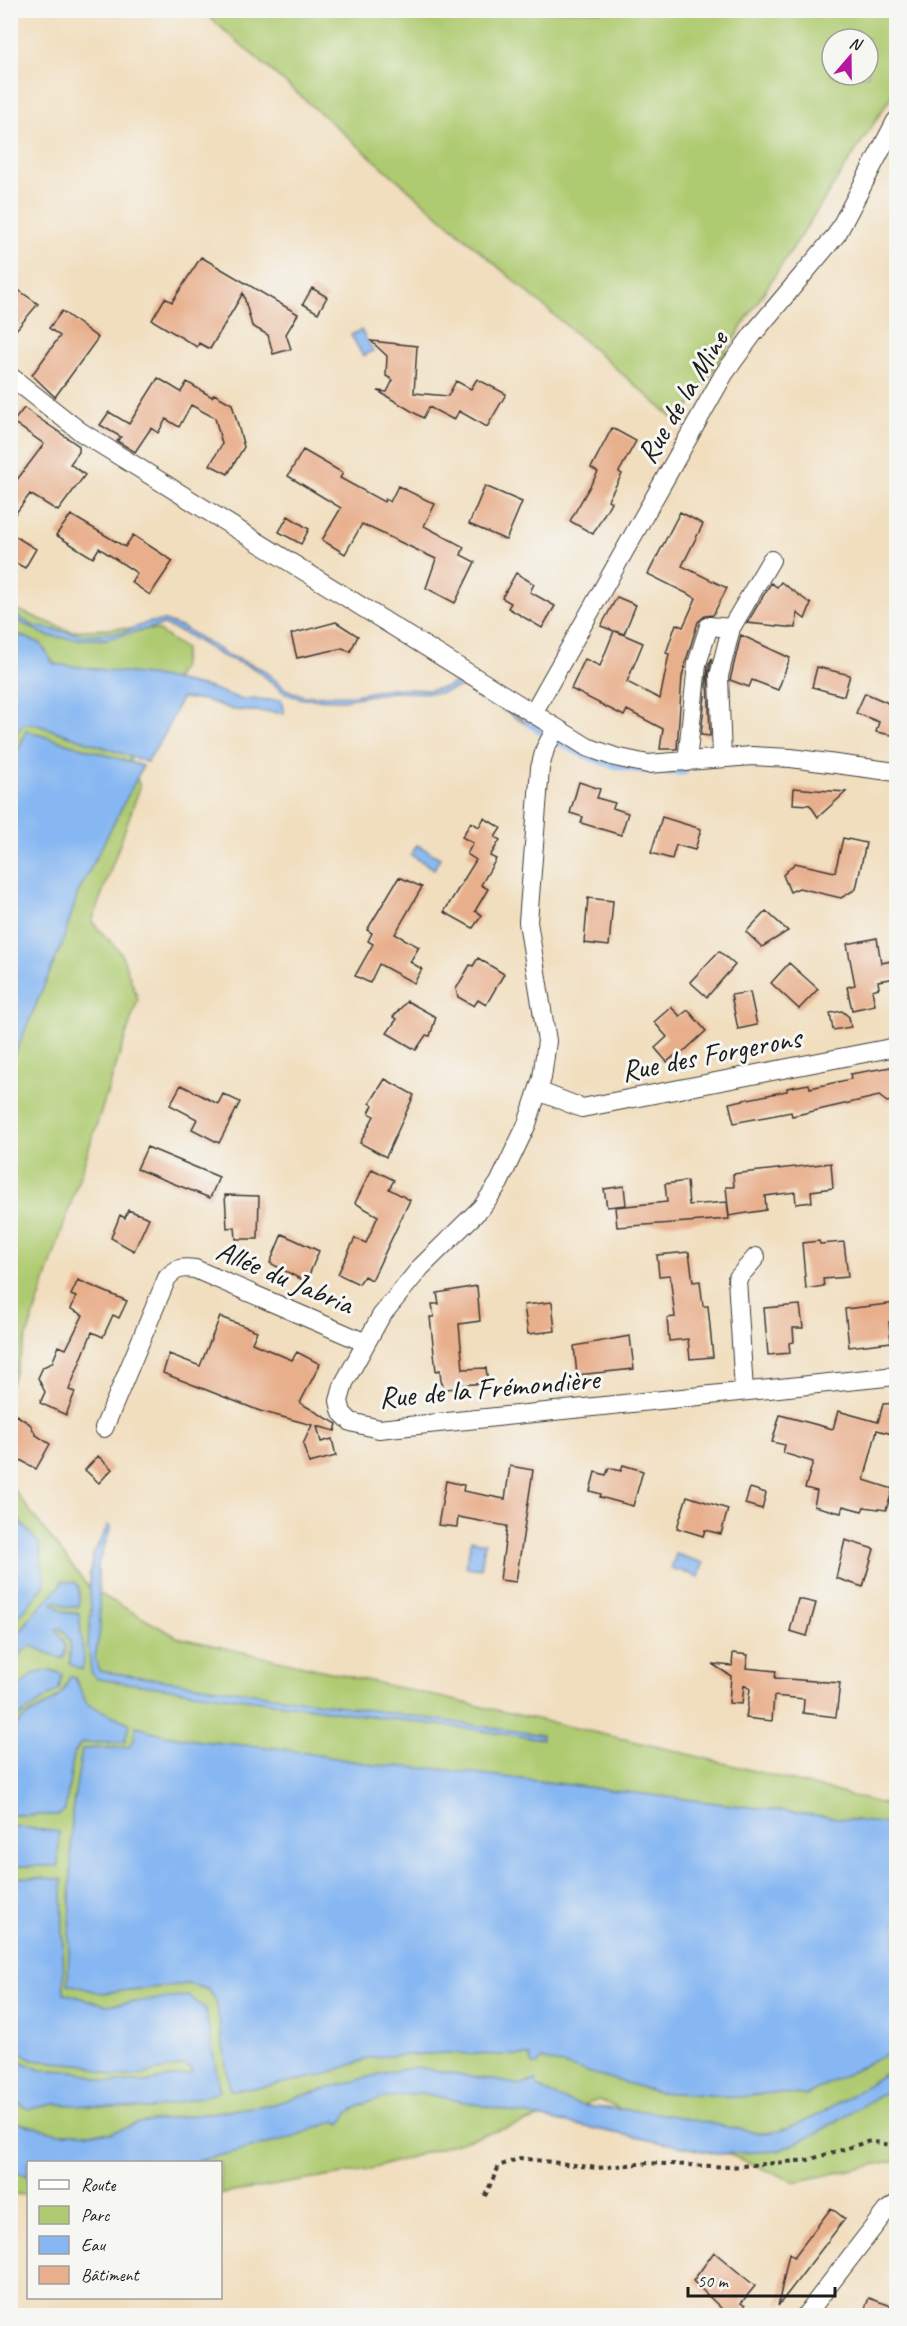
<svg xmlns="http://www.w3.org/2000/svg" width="907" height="2326" viewBox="0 0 907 2326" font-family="Caveat,sans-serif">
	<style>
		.green { fill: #afcb71; stroke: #667446; stroke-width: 1.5; fill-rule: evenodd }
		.water { fill: #87b7f2; stroke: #526a87; stroke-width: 1.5 }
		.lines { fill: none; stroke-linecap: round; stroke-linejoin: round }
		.stream { stroke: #87b7f2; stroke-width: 6 }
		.building { fill: #e8af8c }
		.street-casing { stroke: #3c3934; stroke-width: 20 }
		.path { stroke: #3c3934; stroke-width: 4; stroke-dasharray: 4.5 4.5; stroke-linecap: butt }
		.street { stroke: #fff; stroke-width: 18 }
		.labels { text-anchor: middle; stroke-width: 6; stroke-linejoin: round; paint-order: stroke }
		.street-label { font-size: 30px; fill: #1c1c1c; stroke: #f6f6f2 }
	</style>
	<rect width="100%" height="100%" fill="#f6f6f2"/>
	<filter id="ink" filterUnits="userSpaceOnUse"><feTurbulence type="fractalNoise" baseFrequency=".0167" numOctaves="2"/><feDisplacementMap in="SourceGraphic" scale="12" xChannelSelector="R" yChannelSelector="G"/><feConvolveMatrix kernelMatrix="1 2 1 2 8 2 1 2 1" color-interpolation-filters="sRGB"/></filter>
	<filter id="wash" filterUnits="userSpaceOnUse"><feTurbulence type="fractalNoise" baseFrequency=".008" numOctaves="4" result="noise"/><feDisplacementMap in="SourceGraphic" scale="24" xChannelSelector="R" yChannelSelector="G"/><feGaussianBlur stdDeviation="1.35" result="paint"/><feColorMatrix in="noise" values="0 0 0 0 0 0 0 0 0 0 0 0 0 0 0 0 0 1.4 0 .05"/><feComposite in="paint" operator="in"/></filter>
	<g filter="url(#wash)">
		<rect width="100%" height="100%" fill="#f1debe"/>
		<path class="green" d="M202,11H896V89L679,423ZM832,39H868V75H832Z
			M10,607L70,631L121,628L157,630L185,649L182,668L127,751L140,787L92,922L121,953L138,999L11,1385Z
			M10,1485L89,1588L177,1637L672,1750L896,1807V2160L795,2182L599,2100L368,2170L221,2194L220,2162H28V2195L11,2194Z"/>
		<path class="water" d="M361,330L373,351L363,356L351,335Z
			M11,612L33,626L83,635L124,632L149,622L165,621L184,628L226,654L262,669L287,690L305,696L354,695L391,688L430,690L447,687L460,680L528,723L527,725L464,686L440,693L390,692L343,700L303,699L286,694L255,669L220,655L186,634L164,625L106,639H75L48,636L11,618Z
			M11,632L40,643L54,664L155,676L211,688L240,699L281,700L284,713L234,710L205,700L181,698L165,734L147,762L32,723L22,725L11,741Z
			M26,731L143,766L78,893L62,944L11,1063L10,770Z
			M417,845L440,858L434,869L411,855Z
			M11,1512L39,1543L45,1585L11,1626Z
			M108,1525L111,1527L98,1564L100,1630L95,1659L100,1671L542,1735V1739L97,1679L91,1672L88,1644L91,1613L89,1576L93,1555Z
			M471,1540L485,1543L481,1569L466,1567Z
			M676,1554L703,1563L699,1577L671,1568Z
			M61,1581L75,1582L79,1587V1607H67L56,1601L52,1604L67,1613H79L84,1661L82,1670L70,1664V1642L61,1628L56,1629C63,1639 70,1648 62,1659L32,1646L23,1650L11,1673V1644L34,1613L61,1585Z
			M51,1670L62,1674L59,1689L11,1722V1694L33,1674Z
			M70,1676L75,1678L87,1704L129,1723L125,1742L81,1743L74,1754L65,1810L58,1815H11C10,1796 5,1740 16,1726C34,1704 58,1711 70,1676Z
			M135,1726L165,1735L201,1741L277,1748L376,1765L440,1769L896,1825V2049L806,2095L771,2093L740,2097L657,2092L542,2059L537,2065H533L530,2056L446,2053L373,2057L320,2076L258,2088L230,2090L216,2001L209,1990L189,1984L101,1993L68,1984L72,1812L82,1749L128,1747L134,1740Z
			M11,1826L59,1832L58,1866H16L11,1870Z
			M16,1877L62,1879L64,1993L106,2005L189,1996L205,2009L220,2092L151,2109L55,2104L29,2109L11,2100V2057L40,2070L74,2071L108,2082H147L192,2073V2069L185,2065L135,2076H113L86,2065L33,2060L11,2047L10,1891Z
			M416,2067L522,2085L536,2080L537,2086C576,2111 599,2107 643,2111C682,2116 722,2127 761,2133C801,2134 861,2087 896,2067V2086L813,2135L778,2151L717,2154L421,2093C399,2096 366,2098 348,2113C345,2116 344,2121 341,2124L336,2121L280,2141L193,2162H28V2176L11,2171V2121L58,2133H111L138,2123L273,2104L383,2073Z"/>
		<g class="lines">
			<path class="stream" d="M528,723C582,760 619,774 685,772"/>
		</g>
		<g id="blocks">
			<path class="building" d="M201,257L298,314L286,334L291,349L273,354L268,335L252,326L243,293L210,349L199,343L197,347L152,320L165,298L172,302Z
				M10,284L38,304L10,337Z
				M312,288L327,297L318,313L303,304Z
				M62,311L98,338L55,397L32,375L60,336L49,328Z
				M371,341L417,346L414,393L448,396L456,381L471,389L477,379L506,394L487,427L459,411L454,420L429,407L423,418L378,391L387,392L393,380L386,376L387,356Z
				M158,378L181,392L187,382L212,397L214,394L232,404L244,447L228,474L210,465L222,444L215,418L191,405L179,427L166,419L158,433L151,428L135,452L117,441L121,437L100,425L109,412L129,424Z
				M24,408L79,446V452L70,464L85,475L58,511L30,494L10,521V489L44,444L13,422Z
				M612,428L636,441L619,472L622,474L608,500L611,502L593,534L570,521L598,472L591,468Z
				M303,450L343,473L340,478L384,502L385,499L390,502L398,486L435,504L424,526L464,547L461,555L475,562L455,603L426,588L436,559L362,524L345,554L322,540L341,508L288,476Z
				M485,486L522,502L506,540L469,524Z
				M680,512L703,524L682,566L727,588L713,615L705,616L698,622L686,661L682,677L677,749H660L663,729L627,710L624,716L571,689L585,659L600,666L614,631L601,626L617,597L636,605L624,634L615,631L643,643L627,682L660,699L669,654L666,653L676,624L683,627L696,598L648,574Z
				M71,515L125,547L133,535L173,561L150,595L131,582L137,573L99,548L93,558L56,535Z
				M288,516L309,529L301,544L279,532Z
				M10,533L36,549L25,568L10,560Z
				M516,573L534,584L530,592L555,606L542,628L508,608L511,603L502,598Z
				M781,582L811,604L805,619L797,613L796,628L747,623L771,583L777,587Z
				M336,622L358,636L350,652L343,648L297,658L291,634Z
				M741,635L790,658L778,690L752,680L749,687L730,680Z
				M712,658L708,676L710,736L701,735L708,666Z
				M817,667L850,675L844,696L812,687Z
				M865,693L886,702L897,712V736L876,732L879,722L856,713Z
				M579,782L600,789L597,798L615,803L613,808L628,813L621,835L581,823L583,817L570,813Z
				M794,788L816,790L846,792L818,817L810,805L793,804Z
				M662,817L701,829L695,850L676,845L672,859L651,853Z
				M484,818L501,828L495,837L500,840L490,856L496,859L481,885L488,889L475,911L482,915L473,928L444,912L476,860L467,854L473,843L462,837L471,822L479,827Z
				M843,838L866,843L856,889L841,898L799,888L790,892L783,875L795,863L835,872Z
				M399,877L422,887L395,934L419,947L410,962L422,969L414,983L379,964L370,983L355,976L373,944L368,941L372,933L367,930Z
				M588,898L613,901L609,946L584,943Z
				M766,911L788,931L762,947L746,932Z
				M877,938L881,963L897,960V978L878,981L879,988L872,990L875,1005L852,1010L847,987L855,985L847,944Z
				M719,951L735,965L707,997L690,982Z
				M478,958L504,974L486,1005L478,1000L474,1006L458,997L456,989L470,965L473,966Z
				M789,963L818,989L799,1009L771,983Z
				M750,992L757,1025L738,1029L731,995Z
				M407,1001L436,1017L430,1036L426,1035L416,1050L387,1033L397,1019L393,1017Z
				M671,1007L680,1016L688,1010L706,1031L682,1053L680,1051L667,1062L655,1048L667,1037L654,1022Z
				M842,1011L849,1017L851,1027L833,1030L830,1013Z
				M897,1066V1100L887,1102L879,1096L792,1116L791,1112L734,1123L729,1103L787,1091V1088L809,1084L810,1088L851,1079L850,1074Z
				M385,1079L414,1095L386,1157L360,1143L374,1116L369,1113L373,1105L370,1103Z
				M181,1085L218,1104L223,1094L240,1102L219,1143L192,1129L197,1119L170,1105Z
				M147,1147L219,1177L210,1198L137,1169Z
				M831,1163L833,1188L811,1191L812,1202L796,1204L795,1192L765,1196L766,1210L729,1216L726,1187H734L733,1174Z
				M372,1169L394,1180L389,1189L410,1200L372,1280L364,1276L359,1284L338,1274L355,1238L366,1243L378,1216L355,1203Z
				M687,1181L689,1205L727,1202L729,1219L617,1227L615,1207L667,1202L665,1184Z
				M624,1186L626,1205L607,1207L604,1189Z
				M225,1195L259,1196L258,1239H236L235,1227L227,1228Z
				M128,1210L149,1218L134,1251L111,1238L120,1215L125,1218Z
				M282,1234L319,1251L306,1282L270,1263Z
				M819,1241L820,1244L844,1242L848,1277L823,1279L824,1286L806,1289L802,1243Z
				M689,1252L693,1282L700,1281L703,1306H708L713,1357L690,1359L688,1339L669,1341L667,1318L675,1317L670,1275L659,1276L657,1255Z
				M78,1280L127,1301L119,1318L113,1315L103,1337L92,1332L69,1390L75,1392L66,1415L40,1403L45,1392L38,1378L43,1367L52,1363L59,1346L66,1349L83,1315L71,1309L76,1297L71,1295Z
				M477,1286L480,1321L459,1324L463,1369L486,1368L488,1383L459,1385V1388L445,1389L441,1381L440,1370L436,1371L430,1317H434L432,1304H439L437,1293Z
				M552,1302L555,1331L528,1334L524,1305Z
				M897,1303V1321L889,1322L891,1342L849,1347L845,1309Z
				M800,1305L803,1328H793L794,1342L789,1343L790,1353L768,1355L764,1308Z
				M220,1317L257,1331L252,1343L292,1360L297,1352L320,1364L300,1403L337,1424L335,1431L317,1426L321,1442L332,1439L336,1456L309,1463L303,1444L312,1425L260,1411L163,1373L169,1354L200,1366Z
				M630,1336L634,1369L577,1375L574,1346Z
				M897,1403V1425L892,1434L877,1430L864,1480L893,1489L886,1510L864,1507L862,1511L843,1506L841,1513L814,1506L817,1491L805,1488L813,1462L783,1453L785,1445L772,1442L780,1415L833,1429L838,1411L878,1422L883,1404Z
				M16,1415L30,1424L36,1435L50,1444L36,1469L10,1454V1424Z
				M98,1456L112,1469L99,1483L85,1470Z
				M623,1465L643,1471L633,1506L600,1497L601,1494L590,1491L595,1472L606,1475L609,1468L621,1471Z
				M510,1466L533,1470L516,1582L500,1580L507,1526L458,1517L457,1527L438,1525L446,1481L464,1485L463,1491L505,1499Z
				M750,1488L766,1493L762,1509L745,1504Z
				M687,1496L728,1509L721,1534L705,1530L703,1536L677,1528Z
				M845,1540L874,1549L863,1587L836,1578Z
				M798,1599L816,1603L807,1636L790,1631Z
				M733,1653L748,1655L746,1668L776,1671L775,1678L840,1683L836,1717L803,1713L804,1699L774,1696L772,1721L746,1718L750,1689L744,1685L742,1704L729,1703L731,1676L712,1664L732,1666Z
				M831,2208L845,2219L778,2306L789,2253L794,2257Z
				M714,2252L755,2286L741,2303L745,2306L738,2316H716L722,2309L693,2281Z
				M869,2298L897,2308V2316H862Z"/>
		</g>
	</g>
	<g filter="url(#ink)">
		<use href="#blocks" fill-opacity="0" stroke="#3c3934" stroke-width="1.5"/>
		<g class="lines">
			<g class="street-casing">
				<path id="street" d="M10,376L81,432L587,747L615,757L648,764L752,756L791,758L896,772
					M533,713L724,374L753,334L837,234L896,121
					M556,728L545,749L540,768L528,922L547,1041L542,1078L527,1124L499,1183L482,1207L421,1267L381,1316L344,1383L339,1401L342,1413L351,1422L379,1429L896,1376
					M722,758L719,676L731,628L771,560
					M687,762L697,664L709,626L731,628
					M538,1091L582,1108L896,1047
					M744,1391L737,1279L756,1257
					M104,1428L167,1278C176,1268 182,1267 195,1269L366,1343
					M805,2316L886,2211L896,2204"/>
			</g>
			<path class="path" d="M485,2196L499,2166L520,2158L597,2168L648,2163L730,2167L808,2160L870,2141L890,2145L896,2153"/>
			<use href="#street" class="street"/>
		</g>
	</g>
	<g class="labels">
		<g class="street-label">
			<text transform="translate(682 397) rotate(-59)" y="10">Rue de la Mine</text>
			<text transform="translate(711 1054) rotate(-11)" y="10">Rue des Forgerons</text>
			<text transform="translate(285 1277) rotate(23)" y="10">Allée du Jabria</text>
			<text transform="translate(489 1388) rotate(-5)" y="10">Rue de la Frémondière</text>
		</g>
	</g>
	<rect width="907" height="2326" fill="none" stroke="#f6f6f2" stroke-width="36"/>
	<rect x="27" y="2161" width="195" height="138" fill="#f6f6f2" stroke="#9f9f9c" stroke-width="1.5"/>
	<rect x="39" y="2180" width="30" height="9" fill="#ffffff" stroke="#9f9f9c" stroke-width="1.5"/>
	<text x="81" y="2191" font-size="18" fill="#1c1c1c">Route</text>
	<rect x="39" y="2206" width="30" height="18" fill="#afcb71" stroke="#9f9f9c" stroke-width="1.5"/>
	<text x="81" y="2221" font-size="18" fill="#1c1c1c">Parc</text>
	<rect x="39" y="2236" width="30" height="18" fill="#87b7f2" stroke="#9f9f9c" stroke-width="1.5"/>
	<text x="81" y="2251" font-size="18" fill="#1c1c1c">Eau</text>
	<rect x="39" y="2266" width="30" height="18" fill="#e8af8c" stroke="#9f9f9c" stroke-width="1.5"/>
	<text x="81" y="2281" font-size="18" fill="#1c1c1c">Bâtiment</text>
	<g transform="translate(850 57) rotate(20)"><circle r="28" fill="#f6f6f2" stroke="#9f9f9c" stroke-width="1.5"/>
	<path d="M0-4.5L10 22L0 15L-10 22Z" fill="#b5179e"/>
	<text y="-9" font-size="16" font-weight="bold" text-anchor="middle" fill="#1c1c1c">N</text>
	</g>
	<path d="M688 2287v9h147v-9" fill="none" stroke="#1c1c1c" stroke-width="3"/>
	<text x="697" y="2287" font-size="18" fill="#1c1c1c" stroke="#f6f6f2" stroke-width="4.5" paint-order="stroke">50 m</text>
</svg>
